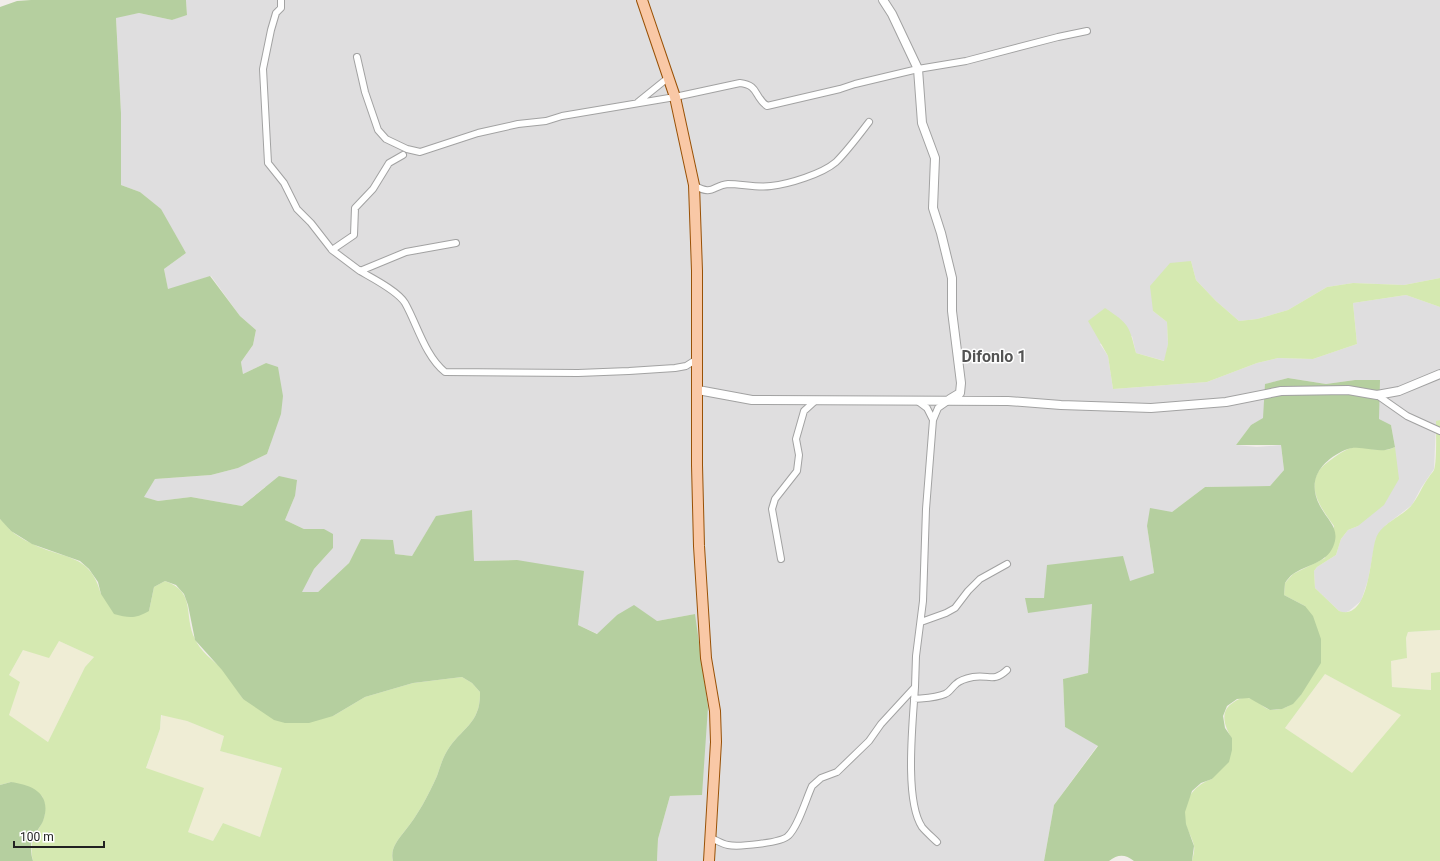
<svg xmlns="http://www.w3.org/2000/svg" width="1440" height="861" viewBox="0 0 1440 861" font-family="Roboto,sans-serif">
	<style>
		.residential { fill: #dfdedf }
		.farmland { fill: #efedd5 }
		.grass { fill: #d5e9b1; fill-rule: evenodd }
		.forest { fill: #b5cf9f }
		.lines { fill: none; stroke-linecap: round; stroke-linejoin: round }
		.minor-casing { stroke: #a2a2a2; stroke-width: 8 }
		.tertiary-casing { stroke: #a2a2a2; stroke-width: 10 }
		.primary-casing { stroke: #995106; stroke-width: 12 }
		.minor { stroke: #fff; stroke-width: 6 }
		.tertiary { stroke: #fff; stroke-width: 8 }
		.primary { stroke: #f9c8a6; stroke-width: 10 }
		.labels { text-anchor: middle; stroke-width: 3; stroke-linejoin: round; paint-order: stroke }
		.district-label { font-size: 16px; font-weight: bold; fill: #545454; stroke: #fff }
	</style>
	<rect width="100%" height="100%" fill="#f1ede9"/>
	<path class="residential" d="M186,0H1440V278L1404,285L1353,283L1327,287L1288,310L1257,319L1239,321L1216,301L1196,280L1191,261L1153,311L1167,322L1168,344L1165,361L1136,353L1132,336L1100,344L1108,356L1113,389L1207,382L1257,363L1278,358L1313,359L1357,344L1353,303L1406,295L1440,307V420L1436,422L1434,469L1421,488L1412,505L1386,525L1376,538L1368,580L1361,601L1349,611L1344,613L1339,611L1315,588L1314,571L1317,567L1336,555L1341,539L1348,530L1358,526L1395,447L1391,425L1379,420L1355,380L1326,384L1288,378L1266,384L1264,418L1251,425L1236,445L1257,447L1281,445L1284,470L1270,486L1205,487L1172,512L1147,526L1154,573L1130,582L1092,604L1088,673L1063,679L1065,727L1098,745L1054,805L1044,861H657L658,839L670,796L702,795L695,614L657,621L617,615L598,634L578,625L517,560L474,561L472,510L436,517L412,556L395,554L361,539L349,563L318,592H301L314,569L333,548L324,529H304L285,520L295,496L265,487L242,506L191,497L158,501L143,497L155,479L211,475L238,468L267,454L271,442L266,363L243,374L241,362L253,345L256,330L240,316L211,276L168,290L164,269L186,253L160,209L140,192L121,185V113L116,17L139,13L172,20L187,14Z"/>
	<path class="farmland" d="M1440,630V672L1431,674V690L1392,687L1391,661L1407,658L1406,638L1408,632Z
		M59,641L94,657L85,667L48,742L8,715L20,682L9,675L23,650Z
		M1325,674L1402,715L1352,774L1285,728Z
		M162,714L187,721L224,736L220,751L282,768L260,837L223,823L213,841L188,832L146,769L160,729Z"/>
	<path class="grass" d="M1191,261L1196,280L1216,301L1239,321L1257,319L1288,310L1327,287L1353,283L1404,285L1440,278V307L1406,295L1353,303L1357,344L1313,359L1278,358L1257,363L1207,382L1113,389L1108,356L1088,321L1105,308C1129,324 1129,325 1136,353L1164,361L1168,344L1167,322L1153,311L1150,286L1170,263Z
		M1440,420V630L1408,632L1406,638L1407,658L1391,661L1392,687L1431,690V673L1440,672V861H1192C1193,856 1195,850 1194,846C1193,839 1188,832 1186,825C1180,804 1193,785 1212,779L1232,739C1224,725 1219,711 1234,702C1238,699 1243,697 1248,698C1257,698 1264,710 1272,710C1285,710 1293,704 1301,695L1305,606L1284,595L1285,583L1293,574L1325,558L1334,526C1317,503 1301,479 1332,459C1339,454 1348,447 1357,447C1371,447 1381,454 1395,447L1399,479L1384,505L1358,526L1348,530L1341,539L1336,555L1317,567L1314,571L1315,588L1339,611C1370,622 1370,554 1376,538C1382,523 1401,517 1411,506C1418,498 1422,486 1429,477C1430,475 1433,472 1434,470C1437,462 1436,432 1436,421ZM1325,674L1401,715L1352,773L1285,728Z
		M0,519C4,522 7,526 10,530C16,535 24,540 31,543C63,560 90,552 101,594L149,611L154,587L165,581C197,592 183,616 195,639C200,651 213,660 222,669C230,678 236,689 243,699L333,716L365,697L413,683L462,677L472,683L480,692C481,724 461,728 447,751C442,759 440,768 437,776C428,796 418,815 404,832C397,841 390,849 393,861H33C26,834 46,829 45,808C45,804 43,799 42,796L11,782L0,785ZM59,641L94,657L85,667L48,742L9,715L20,682L9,675L23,650L49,658ZM161,715L187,721L224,736L220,751L282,768L260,837L223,823L213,841L188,832L204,788L146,768L160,729Z"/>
	<path class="forest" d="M31,0H186L187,15L172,20L139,13L116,18L121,113V185L140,192L161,209L186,253L164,269L168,289L210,276L240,316L256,330L253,345L241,362L243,374L266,363L278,367L283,396L281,414L267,454L238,468L211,475L155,479L144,497L158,501L191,497L242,506L279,476L297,480L295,496L285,520L304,529H324L333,534V548L314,569L302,592H318L349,563L361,539L393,540L395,554L412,556L436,516L472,510L474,561L517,560L584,571L578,625L597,634L617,615L634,605L657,621L695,614L708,707L702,795L670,796L658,839L657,861H393C390,849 397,841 404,832C418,815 428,796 437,776C440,768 442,759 447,751C461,728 481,724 480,692L472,683L462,677L413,683L365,697L333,716L309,723H285L274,720L243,699L222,670L195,640L188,605L184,594L176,585L165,581L154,587L149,611C135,619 129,618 114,614L101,594L98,582L89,569L80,561L32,544L11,531L0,519V7L17,1Z
		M1288,378L1326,384L1355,380H1380L1379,419L1391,425L1395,447C1377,456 1362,443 1345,450C1321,461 1306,480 1320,506C1328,521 1341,529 1333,547C1326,563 1306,565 1293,574C1290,576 1287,580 1285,583L1284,595L1305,606L1313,616L1321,639V663L1301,695L1293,704L1282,709L1270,710L1249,698L1237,699L1227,706L1223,716L1225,728L1232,738V750L1229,762L1212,779L1201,783L1192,791L1185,812L1186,824L1194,846L1192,861H1134C1125,854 1118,854 1109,861H1044L1054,805L1098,746L1065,727L1063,679L1088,673L1092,604L1028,613L1025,598H1044L1047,565L1123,556L1130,581L1154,573L1147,526L1150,508L1172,512L1205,487L1270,486L1284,470L1281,445H1236L1251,425L1263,418L1265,384Z
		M11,782C32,785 51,793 44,818C42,826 35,832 32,840C30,846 31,855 33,861H0V785Z"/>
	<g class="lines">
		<g class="minor-casing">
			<path id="minor" d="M281,0V8L276,13L271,30L263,69L268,163L284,183L297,209L311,223L332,250
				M357,57L365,92L378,130L386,139L407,149L420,152L478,133L518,124L546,121L562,116L675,97L740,83C759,85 754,97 767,106L840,89L855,84L918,69L966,61L1058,37L1087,31
				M638,102L669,77
				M694,185C713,197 713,185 728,184C742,184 757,188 771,186C789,184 822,174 836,162C848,150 859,135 869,122
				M456,243L406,252L360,271C372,278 398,291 405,303C417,324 425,356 445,372L578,373L629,371L675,368L686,366L697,359
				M360,271L332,250L354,235L355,208L373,189L389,163L403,155
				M1377,395L1407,416L1440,431
				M919,402L927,408L933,420
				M781,559L772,509L775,499L797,471L799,455L796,439L804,411L815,401
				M921,622L946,613L955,608L968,591L980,579L1007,564
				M915,687C913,720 904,800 922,827C926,832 932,837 937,842
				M914,699C924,698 936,698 945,694C950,692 952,687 956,684C960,680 968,678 973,677C989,674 993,683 1007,670
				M711,838C716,840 722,844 728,845C738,847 781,843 788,836C798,827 806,799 812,786L821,778L837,772L869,741L881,724L915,687L916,656L923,601L926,509L933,420L938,408L948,401"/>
		</g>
		<g class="tertiary-casing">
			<path id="tertiary" d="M883,0L892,14L918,69L922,123L935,158L933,208L941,233L952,278V311L961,383L960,393L950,399
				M698,390L752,400L1008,401L1061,405L1151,408L1226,402L1281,391L1348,390L1377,395L1399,391L1440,374"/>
		</g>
		<g class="primary-casing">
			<path id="primary" d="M642,0L675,97L694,185L697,271V465L699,546L706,658L715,711L716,742L709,861"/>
		</g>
		<use href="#minor" class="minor"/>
		<use href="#tertiary" class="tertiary"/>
		<use href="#primary" class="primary"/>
	</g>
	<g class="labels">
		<g class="district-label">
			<text x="994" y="362">Difonlo 1</text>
		</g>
	</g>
	<path d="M14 841v6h90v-6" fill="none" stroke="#212121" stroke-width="2"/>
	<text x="20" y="841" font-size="12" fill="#212121" stroke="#ffffff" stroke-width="3" paint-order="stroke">100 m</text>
</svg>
